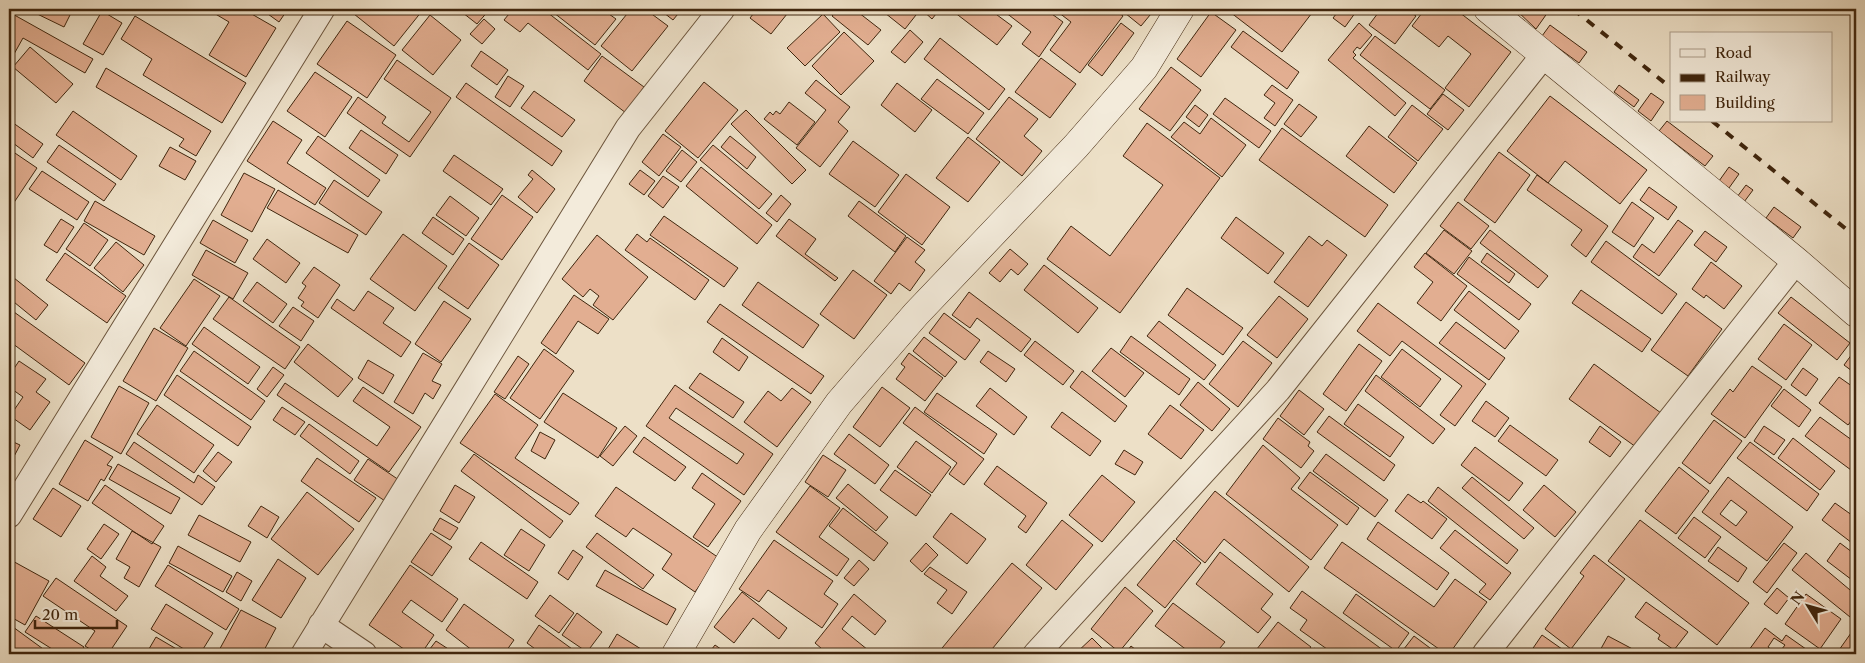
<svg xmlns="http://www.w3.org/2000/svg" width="1865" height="663" viewBox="0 0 1865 663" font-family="'Libre Caslon Text',serif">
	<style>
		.building { fill: #e2ae91; stroke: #40260e; fill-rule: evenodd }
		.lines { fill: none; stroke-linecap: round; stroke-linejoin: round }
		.minor-casing { stroke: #6b543c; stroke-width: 27 }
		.secondary-casing { stroke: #40260e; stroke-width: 29 }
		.minor { stroke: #f3ebdb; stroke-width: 25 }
		.secondary { stroke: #f3ebdb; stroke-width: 28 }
		.rail { stroke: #40260e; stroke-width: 4; stroke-dasharray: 9 9; stroke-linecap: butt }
	</style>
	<rect width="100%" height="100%" fill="#ede0c7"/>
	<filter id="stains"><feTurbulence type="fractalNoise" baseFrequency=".004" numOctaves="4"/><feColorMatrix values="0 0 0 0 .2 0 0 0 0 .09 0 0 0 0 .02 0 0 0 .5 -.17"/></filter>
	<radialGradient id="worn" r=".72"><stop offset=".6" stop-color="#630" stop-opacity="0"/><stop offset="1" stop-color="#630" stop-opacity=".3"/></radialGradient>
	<path class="building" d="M27,9H73L64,27Z
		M207,9H243L276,28L246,77L209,55L229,22Z
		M261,9H288L279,22Z
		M357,9H419L422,11L394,46L354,14Z
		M458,9H490L477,24Z
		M513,9H543L601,54L588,70L528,23L520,32L504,20Z
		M549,9H602L616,19L595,45Z
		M631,9H645L668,26L632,71L601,46Z
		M659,9H682L673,20Z
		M757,9H791L771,34L750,18Z
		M838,9H854L881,30L868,45L832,16Z
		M880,9H909L916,15L905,29Z
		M921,9H940L932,19Z
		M957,9H989L1012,26L997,45L954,12Z
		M1001,9H1045L1063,22L1039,57L1022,44L1031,32Z
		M1054,9H1114L1123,16L1080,73L1050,50L1071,22Z
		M1120,9H1155L1141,26Z
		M1226,9H1315L1282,52Z
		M1323,9H1337L1332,15Z
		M1340,9H1358L1345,27L1333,18Z
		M1381,9H1406L1416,16L1395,44L1369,25Z
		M1425,9H1455L1511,52L1469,107L1445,88L1471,54L1448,36L1439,47L1412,26Z
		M1515,9H1543L1548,12L1536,29Z
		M102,11L122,23L103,55L83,44Z
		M9,12L93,59L85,73L23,38L9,63Z
		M1211,12L1236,30L1201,77L1177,59Z
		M823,14L840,32L805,66L787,48Z
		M430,15L461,40L433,75L402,50Z
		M135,16L246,83L222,123L143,75L152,59L121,39Z
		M484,19L495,29L482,44L470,34Z
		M347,21L396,55L367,98L317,64Z
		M1121,23L1134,33L1102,76L1088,65Z
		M1359,23L1372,35L1360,49L1357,47L1353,52L1356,55L1353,58L1406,103L1395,116L1328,60Z
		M1550,25L1587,52L1579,63L1542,36Z
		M910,30L923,42L905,63L891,52Z
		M1243,31L1299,72L1287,89L1231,47Z
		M844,32L874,61L841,95L812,66Z
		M1375,36L1445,90L1430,109L1360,55Z
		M940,38L1005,89L989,110L924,59Z
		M30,47L73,84L56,103L13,67Z
		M481,51L508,70L497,85L471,66Z
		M602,56L644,87L626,113L584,81Z
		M1041,58L1076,84L1050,118L1015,92Z
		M397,60L451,98L410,157L347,113L358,97L386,117L382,123L409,142L431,112L384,79Z
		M1171,67L1201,90L1170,131L1139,109Z
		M106,68L211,131L196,156L179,146L184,139L96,87Z
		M315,72L352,97L325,137L287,111Z
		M508,76L524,86L510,107L495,97Z
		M937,79L984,113L968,134L921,99Z
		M816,80L850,107L838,122L848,131L820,167L796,148L826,110L805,93Z
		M704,82L738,110L698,158L665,131Z
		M466,83L562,151L552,166L456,97Z
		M897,83L932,110L915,132L881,105Z
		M1272,85L1293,100L1275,126L1264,118L1275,103L1264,95Z
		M1619,85L1639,100L1634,107L1614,92Z
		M534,91L575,120L562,137L521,108Z
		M1651,93L1664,102L1651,121L1638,111Z
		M1443,94L1464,110L1448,130L1427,114Z
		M1550,96L1647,170L1620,204L1565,161L1548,183L1507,151Z
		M1009,97L1038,119L1024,136L1042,151L1022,176L976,139Z
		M1225,98L1271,131L1259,148L1213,114Z
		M789,102L815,122L797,145L764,119L770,112L773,115L776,111L780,114Z
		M1299,104L1317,117L1301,137L1284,124Z
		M1195,105L1208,115L1199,127L1186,117Z
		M1412,105L1443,129L1418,161L1388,137Z
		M746,110L806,170L792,184L731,124Z
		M73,111L137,156L121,180L56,135Z
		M1211,118L1246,145L1222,177L1171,137L1184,122L1200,134Z
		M9,120L43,144L33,158L9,140Z
		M273,121L302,140L287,163L326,188L315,205L247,161Z
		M1667,121L1713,156L1705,166L1659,131Z
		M1147,123L1220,178L1120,313L1047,259L1071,226L1110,256L1163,185L1123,156Z
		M1369,126L1417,163L1394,193L1346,156Z
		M1282,128L1388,205L1365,237L1259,160Z
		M361,130L398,155L386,174L349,148Z
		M663,134L681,147L659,176L642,162Z
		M318,136L380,180L368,197L306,153Z
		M730,136L756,157L747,169L721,147Z
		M968,137L1000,162L968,202L936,178Z
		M853,141L899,175L875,207L829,174Z
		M59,145L116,184L104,201L47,162Z
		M713,145L772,194L759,209L700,160Z
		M170,147L196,161L185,180L159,166Z
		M9,149L37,168L11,207L9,205Z
		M682,150L697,162L681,182L666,171Z
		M1499,152L1530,175L1495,223L1464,200Z
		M454,155L503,189L491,205L443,171Z
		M701,167L772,225L757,244L686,186Z
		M1729,167L1739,174L1729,188L1719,181Z
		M532,170L555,189L537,213L518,197L533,179L528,175Z
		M640,170L655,181L644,195L629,184Z
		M42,171L89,202L77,220L29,189Z
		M244,173L275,189L252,232L221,215Z
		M906,174L950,207L922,245L878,212Z
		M1537,175L1608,226L1586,257L1571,245L1582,230L1527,190Z
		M663,176L679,187L663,208L648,196Z
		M334,180L382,212L366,235L319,203Z
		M1746,185L1753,190L1744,202L1737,197Z
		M1649,187L1677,207L1668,220L1640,200Z
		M278,190L358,235L348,253L267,208Z
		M502,195L533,217L502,260L471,239Z
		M781,195L791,204L777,222L766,213Z
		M450,196L479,218L466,236L436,215Z
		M95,201L155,236L144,255L84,221Z
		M859,201L906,236L895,252L848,216Z
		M1458,202L1489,226L1471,249L1440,226Z
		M1632,202L1654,218L1634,247L1612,232Z
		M1774,207L1801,227L1793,238L1766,218Z
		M664,216L738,268L724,287L650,235Z
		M433,217L464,239L453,255L422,233Z
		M1236,217L1284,253L1268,274L1221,238Z
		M61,219L74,227L57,253L44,245Z
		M789,219L816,239L805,254L838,278L835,281L776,236Z
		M213,220L248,240L235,263L200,243Z
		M1678,220L1693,231L1659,276L1633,257L1642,244L1654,253Z
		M84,223L108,240L90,266L66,249Z
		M1444,230L1472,251L1454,274L1426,253Z
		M1490,230L1548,276L1538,288L1480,243Z
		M1705,231L1727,247L1716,262L1694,245Z
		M403,234L447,266L415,311L370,279Z
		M637,234L647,242L650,238L709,280L695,300L625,250Z
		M597,235L648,277L613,320L593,305L599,296L590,289L583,297L562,279Z
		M1309,236L1322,246L1327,240L1347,255L1308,307L1274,282Z
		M907,237L925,250L915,262L925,270L910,291L899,283L891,294L874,281Z
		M267,239L300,263L286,283L253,259Z
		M1606,241L1677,294L1662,314L1591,262Z
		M116,242L144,265L123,292L94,268Z
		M469,243L499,265L468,309L438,288Z
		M1010,249L1028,264L1018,275L1011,269L1000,282L989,273Z
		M206,250L248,273L233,299L192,275Z
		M65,253L126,296L107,323L46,280Z
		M1425,253L1467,286L1441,321L1417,303L1433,282L1414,267Z
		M1487,253L1515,274L1509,283L1481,262Z
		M1469,257L1531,304L1519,320L1457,274Z
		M1711,262L1742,286L1724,309L1706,295L1704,298L1692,289Z
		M1044,265L1098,308L1078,333L1024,290Z
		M314,267L340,285L318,318L301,306L304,302L298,298L306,286L302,283Z
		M853,270L887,295L854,339L820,314Z
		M9,274L48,305L36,320L9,298Z
		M194,279L220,296L186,346L160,328Z
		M257,282L287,304L273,323L243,301Z
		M758,282L819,325L803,348L742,305Z
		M1187,288L1243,328L1223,355L1168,315Z
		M1581,290L1651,339L1642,352L1572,303Z
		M368,291L394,308L383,323L411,342L401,357L331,308L337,299L354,311Z
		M1469,291L1519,331L1505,349L1454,310Z
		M969,292L1031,339L1021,352L977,318L970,328L952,315Z
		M574,295L609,319L598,334L578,321L556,354L541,343Z
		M1279,296L1308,319L1277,358L1247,335Z
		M229,297L300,347L285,369L213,319Z
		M1791,297L1850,343L1837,360L1778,313Z
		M444,301L471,319L441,362L415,344Z
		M1686,302L1722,329L1688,376L1651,350Z
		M1378,303L1486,384L1455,426L1440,415L1462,386L1402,341L1390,356L1357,331Z
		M720,304L824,376L811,394L707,322Z
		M293,307L314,321L301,341L279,326Z
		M14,312L85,363L69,385L9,341V319Z
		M944,313L980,340L965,360L929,333Z
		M1159,321L1216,365L1204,380L1147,336Z
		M1456,322L1505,358L1489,380L1439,343Z
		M1784,324L1812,345L1786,380L1758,359Z
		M204,327L260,367L248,384L192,344Z
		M154,328L188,348L156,401L123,381Z
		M1131,336L1190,379L1179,395L1120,352Z
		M924,337L957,362L945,377L913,351Z
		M722,338L748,357L739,371L713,352Z
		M1035,341L1074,371L1063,385L1024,355Z
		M1243,341L1272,363L1238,407L1209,384Z
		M308,344L353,379L338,397L294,362Z
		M1359,344L1382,361L1346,411L1323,394Z
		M1111,348L1144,373L1125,397L1092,371Z
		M544,349L574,371L540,419L510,398Z
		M1402,349L1441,379L1420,407L1381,377Z
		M1855,350H1856V374L1844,365Z
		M194,351L265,401L251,420L180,371Z
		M988,351L1015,369L1006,382L980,362Z
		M423,353L442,364L432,381L441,385L433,399L425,393L413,414L394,402Z
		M909,353L943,378L925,401L896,379L905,367L901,364Z
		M518,356L529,364L505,399L494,392Z
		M368,360L394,375L383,394L358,378Z
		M19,361L46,379L36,392L50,402L30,430L10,416L23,397L9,387V376Z
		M1594,364L1661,413L1636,447L1569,399Z
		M1752,366L1782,387L1745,438L1711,414L1730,389L1733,392Z
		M273,367L284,375L267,397L257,389Z
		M1803,368L1818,379L1806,396L1791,385Z
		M1082,371L1127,406L1115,422L1070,387Z
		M700,373L744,402L733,418L689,388Z
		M177,375L251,427L238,446L164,395Z
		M1376,375L1445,429L1433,444L1365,391Z
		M1839,377L1856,389V415L1848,425L1819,403Z
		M1198,382L1230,409L1212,431L1180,405Z
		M285,383L377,446L390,427L353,401L363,387L421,427L389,472L277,395Z
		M675,385L773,454L744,495L646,426ZM676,408L744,454L737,464L669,418Z
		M119,386L149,403L121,454L91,437Z
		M882,387L910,408L880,447L853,427Z
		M792,388L811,402L777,447L744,422L768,391L781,401Z
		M990,388L1027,417L1014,435L976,406Z
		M1784,389L1811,410L1799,427L1771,406Z
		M1299,390L1324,409L1304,435L1280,416Z
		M563,393L617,428L598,458L544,422Z
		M937,393L997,434L984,454L924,412Z
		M495,394L538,425L515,458L579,503L570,515L460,443Z
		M1486,401L1509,418L1495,437L1472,421Z
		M1358,404L1404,437L1390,457L1344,424Z
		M157,405L214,445L194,473L137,434Z
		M1170,405L1204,430L1181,459L1148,434Z
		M282,407L305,422L295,435L273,420Z
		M915,407L984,459L964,485L949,474L957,463L903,423Z
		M1062,412L1101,441L1090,456L1051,427Z
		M1329,416L1395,465L1384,481L1317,432Z
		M1820,417L1856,443V462L1851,470L1805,436Z
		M1278,418L1310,442L1308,446L1314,451L1301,468L1263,439Z
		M1714,420L1742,441L1710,484L1682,463Z
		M309,424L359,461L350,474L300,436Z
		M1510,425L1558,460L1546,476L1498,441Z
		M625,426L637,436L613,466L600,456Z
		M1600,426L1621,442L1610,457L1589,442Z
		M1764,426L1785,440L1774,455L1754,441Z
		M540,432L555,440L545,459L531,451Z
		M849,434L889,465L875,484L834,454Z
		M644,437L686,467L675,481L633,452Z
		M1793,438L1835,471L1820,490L1778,458Z
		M9,440L20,445L9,466Z
		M85,440L113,457L107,465L112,467L104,481L101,479L88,501L59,484Z
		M916,441L951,467L932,493L897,467Z
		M134,442L194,483L198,475L215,487L202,505L126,454Z
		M1750,442L1819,494L1807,511L1737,458Z
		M1263,445L1300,478L1291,489L1338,525L1311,560L1226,494Z
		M1475,447L1523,483L1509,501L1461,465Z
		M1124,450L1143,462L1135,475L1115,464Z
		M218,452L232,462L216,482L203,471Z
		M474,454L563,521L550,538L461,471Z
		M1326,454L1388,500L1375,517L1313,471Z
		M823,455L846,470L828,497L805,482Z
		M317,458L376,498L359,522L301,481Z
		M368,459L399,480L385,501L354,480Z
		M118,464L180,498L171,514L109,479Z
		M997,466L1047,503L1026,533L1018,527L1026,516L984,484Z
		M1679,467L1709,491L1676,534L1645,511Z
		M895,470L931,495L916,516L880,490Z
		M1310,472L1359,508L1347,525L1298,488Z
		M702,473L741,501L708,547L693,537L715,504L692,488Z
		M1102,475L1135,502L1102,542L1069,515Z
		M1472,477L1534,528L1524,539L1462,488Z
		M1728,477L1793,527L1767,561L1702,512ZM1731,500L1747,512L1736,526L1720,514Z
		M848,484L888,517L876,531L836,498Z
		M105,485L164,526L152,544L92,503Z
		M455,485L475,497L459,523L440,511Z
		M1544,485L1576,512L1555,537L1523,510Z
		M810,486L840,508L819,537L849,559L837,576L776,532Z
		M616,487L719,558L695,592L662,569L672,554L633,528L626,537L595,516Z
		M1438,487L1518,550L1507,564L1428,501Z
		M53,488L81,506L61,537L33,519Z
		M1215,491L1309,567L1289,592L1224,539L1205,563L1176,539Z
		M307,492L354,529L318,575L271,539Z
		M1408,494L1421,503L1423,501L1447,519L1432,539L1395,511Z
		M1835,503L1856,518V546L1822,520Z
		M261,506L279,517L267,538L248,526Z
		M843,508L888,543L874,561L829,526Z
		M951,513L986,539L967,564L933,537Z
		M199,515L251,542L240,562L188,535Z
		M1694,517L1721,537L1705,558L1678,538Z
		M440,518L458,528L450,540L433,530Z
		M1062,520L1093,545L1056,590L1026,565Z
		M1640,520L1749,603L1717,645L1608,561Z
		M1378,522L1449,573L1437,590L1367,539Z
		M104,524L119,534L101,559L87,549Z
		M521,529L545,545L529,571L504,555Z
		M1455,530L1511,573L1490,600L1479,592L1486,584L1440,548Z
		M132,531L161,547L139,587L124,578L130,567L116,559Z
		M431,533L452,547L432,576L411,562Z
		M597,533L654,575L643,589L586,547Z
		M774,540L833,581L824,594L838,604L822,628L768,590L759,602L739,589Z
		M1174,540L1201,563L1165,608L1137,585Z
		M481,542L538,582L527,599L469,559Z
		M1342,542L1434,607L1455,579L1487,602L1449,654H1446L1324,568Z
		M926,543L938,555L922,572L910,561Z
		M1784,543L1797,553L1767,593L1753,582Z
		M1840,543L1856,555V583L1827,561Z
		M178,546L232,576L223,592L169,563Z
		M1718,547L1747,568L1738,582L1708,561Z
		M573,550L583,557L568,580L558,573Z
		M1220,552L1273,594L1261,609L1271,617L1258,633L1196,584Z
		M1806,553L1856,595V609L1850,617L1792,570Z
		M1594,555L1625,579L1571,649L1545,629L1584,576L1580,573Z
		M92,556L106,567L100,576L128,596L116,611L74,581Z
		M9,559L49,581L25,625L9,616Z
		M278,559L306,578L281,618L252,600Z
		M859,560L869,569L854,586L844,578Z
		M1012,563L1042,588L988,654H940L938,653Z
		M168,565L239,609L226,630L155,586Z
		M410,565L458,599L442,622L411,600L402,612L434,635L421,654H411L369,625Z
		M930,567L967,592L952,614L937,603L947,590L924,574Z
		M605,570L676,609L667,625L596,586Z
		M237,572L252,581L241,601L226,592Z
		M56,578L127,626L108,654H98L85,646L95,631L43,596Z
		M1125,587L1153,611L1119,652L1091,629Z
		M1777,588L1789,598L1777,614L1764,604Z
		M1302,591L1387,653L1386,654H1334L1300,630L1307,620L1290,608Z
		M742,592L787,628L779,639L753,618L734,643L714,627Z
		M854,594L886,621L875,635L852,616L842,629L873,654H828L815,643Z
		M1356,594L1409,633L1396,651L1343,613Z
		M1806,594L1841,619L1820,649L1785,624Z
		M550,595L574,613L559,633L535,616Z
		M1646,602L1688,632L1674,650L1658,639L1660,635L1635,617Z
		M1173,603L1225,642L1215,654H1192L1155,626Z
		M166,604L213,633L200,654H192L151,629Z
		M464,604L514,640L504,654H477L446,630Z
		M241,610L276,628L262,654H217Z
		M577,613L602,632L587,652L562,635Z
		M36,616L84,647L79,654H60L25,632Z
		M1278,622L1311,647L1305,654H1253Z
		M539,625L579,654H542L527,643Z
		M1856,626V654H1846L1839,650Z
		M13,627L50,654H9V634Z
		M1765,628L1782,641L1786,635L1813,654H1746ZM1774,638L1785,645L1778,654L1768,647Z
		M617,634L649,654H605Z
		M1542,635L1569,654H1529Z
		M1414,636L1438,654H1400Z
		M1608,636L1642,654H1598Z
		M156,637L185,654H146Z
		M1092,638L1108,654H1075Z
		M436,641L456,654H426Z
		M715,645L728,654H708Z
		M1131,646L1141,654H1125Z
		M1314,648L1323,654H1310Z
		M815,649L822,654H811Z"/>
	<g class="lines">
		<g class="minor-casing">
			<path id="minor" d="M9,515L322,9
				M321,625L364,654
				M304,654L628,128L722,9
				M1036,654L1278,390L1543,56
				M1485,654L1796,261"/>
		</g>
		<g class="secondary-casing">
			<path id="secondary" d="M1488,9L1796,261L1856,313
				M676,654L748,530L839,403L916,314L1076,146L1144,68L1180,9"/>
		</g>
		<use href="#minor" class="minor"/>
		<use href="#secondary" class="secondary"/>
		<path class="rail" d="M1573,9L1671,88
			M1712,121L1856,237"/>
	</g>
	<rect width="1865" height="663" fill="none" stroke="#ede0c7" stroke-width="30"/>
	<rect x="10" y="10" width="1845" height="643" fill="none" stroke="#40260e" stroke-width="2.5"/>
	<rect x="15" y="15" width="1835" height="633" fill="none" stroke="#40260e"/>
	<rect x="1670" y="32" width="162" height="90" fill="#f3ebdb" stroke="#ab9c89"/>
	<rect x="1680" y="49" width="25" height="8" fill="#f3ebdb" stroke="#ab9c89"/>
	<text x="1715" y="58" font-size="15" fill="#40260e">Road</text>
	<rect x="1680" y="74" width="25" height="8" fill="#40260e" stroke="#ab9c89"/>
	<text x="1715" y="82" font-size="15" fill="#40260e">Railway</text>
	<rect x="1680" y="95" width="25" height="15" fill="#e2ae91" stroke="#ab9c89"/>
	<text x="1715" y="108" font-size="15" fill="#40260e">Building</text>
	<g transform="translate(1808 606) rotate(307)" stroke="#f3ebdb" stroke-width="4" paint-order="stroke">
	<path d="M0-4L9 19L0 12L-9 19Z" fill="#40260e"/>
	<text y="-8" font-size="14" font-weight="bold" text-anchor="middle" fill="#40260e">N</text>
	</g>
	<path d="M35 620v8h82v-8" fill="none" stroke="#40260e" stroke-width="2.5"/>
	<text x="42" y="620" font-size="15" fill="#40260e" stroke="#f3ebdb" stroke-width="4" paint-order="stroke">20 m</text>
	<rect width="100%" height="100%" filter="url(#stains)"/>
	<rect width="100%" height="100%" fill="url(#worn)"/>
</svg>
